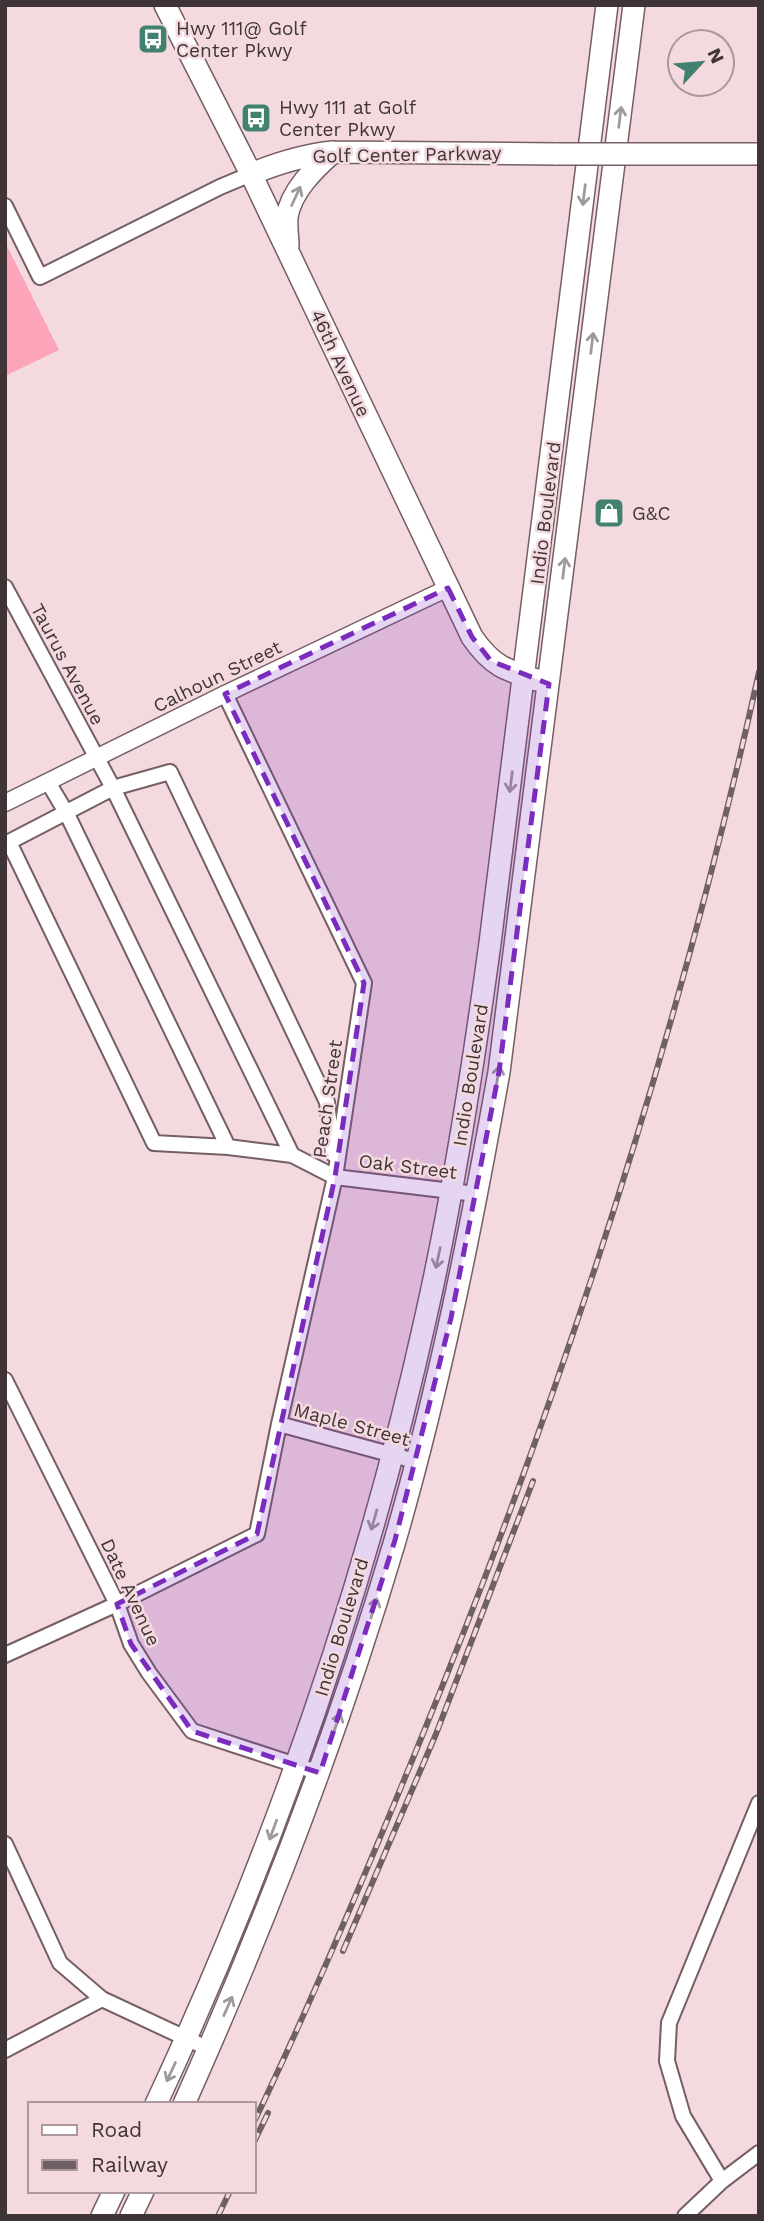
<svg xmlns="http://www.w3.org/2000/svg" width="764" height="2221" viewBox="0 0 764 2221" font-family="'Work Sans',sans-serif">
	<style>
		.park { fill: #fca5ba }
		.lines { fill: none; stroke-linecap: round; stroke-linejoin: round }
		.minor-casing { stroke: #755f64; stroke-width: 18 }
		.tertiary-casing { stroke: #755f64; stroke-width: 19 }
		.primary-casing { stroke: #755f64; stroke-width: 24 }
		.minor { stroke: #fff; stroke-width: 14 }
		.tertiary { stroke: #fff; stroke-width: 16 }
		.primary { stroke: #fff; stroke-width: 21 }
		.rail-casing { stroke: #6e6063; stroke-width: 6 }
		.rail { stroke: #f4dadf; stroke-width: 3.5; stroke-dasharray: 10; stroke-linecap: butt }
		.primary-bridge-casing { stroke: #755f64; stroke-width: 24; stroke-linecap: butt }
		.primary-bridge { stroke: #fff; stroke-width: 21 }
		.oneway { stroke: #9f9a9b }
		.marked { fill: #7b2cbf; fill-opacity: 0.2; stroke: #7b2cbf; stroke-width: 5; stroke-dasharray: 14 9; stroke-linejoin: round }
		.labels { text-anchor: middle; stroke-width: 5; stroke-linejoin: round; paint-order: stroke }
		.poi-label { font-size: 19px; fill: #3f3537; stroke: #f4dadf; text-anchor: start }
		.street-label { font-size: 19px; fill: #3f3537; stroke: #f4dadf }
	</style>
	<rect width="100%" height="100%" fill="#f4dadf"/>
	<path class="park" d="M5,242L59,350L5,376Z"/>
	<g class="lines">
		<g class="minor-casing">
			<path id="minor" d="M5,206L40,277L220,187L251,174
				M5,587L113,788L292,1155
				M48,782L67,814L228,1147L292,1155L335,1177L476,1194
				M228,1147L154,1143L9,842L113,788L170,772L327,1102L333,1154
				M5,1380L117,1604L131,1644L149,1673L192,1731L320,1773
				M279,1424L415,1461
				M5,1655L117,1604L257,1534L279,1424L335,1177L364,983L225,694
				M5,1844L60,1963L102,1999L209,2049
				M5,2050L102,1999
				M722,2181L683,2116L667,2061L669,2023L759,1803
				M685,2216L722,2181L759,2153"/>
		</g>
		<g class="tertiary-casing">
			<path id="tertiary" d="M5,803L225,694L448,588"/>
		</g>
		<g class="primary-casing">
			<path id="primary" d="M165,5L251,174L472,637C492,666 505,670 537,680
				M251,174C278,163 303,155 333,152L558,154
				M288,246C288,237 286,227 287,217C291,191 314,169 333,152
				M156,2104C274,1851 366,1588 426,1316C454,1192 473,1068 490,943L607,5
				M184,2104C266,1921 337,1736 394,1544C439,1389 471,1230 499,1072L634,5
				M102,2216L114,2191
				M131,2216L143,2191"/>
		</g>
		<use href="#minor" class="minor"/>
		<use href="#tertiary" class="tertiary"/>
		<use href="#primary" class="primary"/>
		<g class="rail-casing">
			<path id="rail" d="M343,1951L436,1734L533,1481
				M254,2122C313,1999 366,1873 418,1746C561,1398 678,1040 759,672
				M254,2142L268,2113
				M218,2216L230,2191"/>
		</g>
		<use href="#rail" class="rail"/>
		<g class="primary-bridge-casing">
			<path id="primary-bridge" d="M558,154H759"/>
		</g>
		<use href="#primary-bridge" class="primary-bridge"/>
	</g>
	<defs><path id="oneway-shaft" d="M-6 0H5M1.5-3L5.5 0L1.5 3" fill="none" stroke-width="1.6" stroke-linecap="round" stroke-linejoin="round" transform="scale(1.75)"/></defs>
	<g class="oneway">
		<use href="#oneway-shaft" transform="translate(620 117) rotate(-83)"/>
		<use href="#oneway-shaft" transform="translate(584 195) rotate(97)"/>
		<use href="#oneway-shaft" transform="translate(296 196) rotate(-65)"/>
		<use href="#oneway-shaft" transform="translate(592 343) rotate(-83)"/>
		<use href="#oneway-shaft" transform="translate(564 568) rotate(-83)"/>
		<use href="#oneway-shaft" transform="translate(511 782) rotate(97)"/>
		<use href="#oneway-shaft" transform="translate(498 1076) rotate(-81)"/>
		<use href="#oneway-shaft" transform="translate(438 1258) rotate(102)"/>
		<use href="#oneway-shaft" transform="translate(374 1520) rotate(106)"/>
		<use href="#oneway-shaft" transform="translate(374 1608) rotate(-73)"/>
		<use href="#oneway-shaft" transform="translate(337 1723) rotate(-71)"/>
		<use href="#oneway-shaft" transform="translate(273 1830) rotate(110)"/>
		<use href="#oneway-shaft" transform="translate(228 2006) rotate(-66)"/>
		<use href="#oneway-shaft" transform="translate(171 2072) rotate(115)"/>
	</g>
	<path class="marked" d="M448,588L472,637L491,661L549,684L499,1072L451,1318L395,1540L320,1773L192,1731L131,1644L117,1604L257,1534L335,1177L364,983L225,694Z"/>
	<defs>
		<g id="bus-square" transform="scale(1.575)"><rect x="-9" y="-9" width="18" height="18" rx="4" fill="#42816f" stroke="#f4dadf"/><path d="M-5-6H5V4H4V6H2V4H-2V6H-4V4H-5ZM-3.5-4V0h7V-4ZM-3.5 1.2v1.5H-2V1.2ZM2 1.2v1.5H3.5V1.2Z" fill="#fff"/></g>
		<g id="shop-square" transform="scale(1.575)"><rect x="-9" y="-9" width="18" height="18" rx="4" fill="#42816f" stroke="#f4dadf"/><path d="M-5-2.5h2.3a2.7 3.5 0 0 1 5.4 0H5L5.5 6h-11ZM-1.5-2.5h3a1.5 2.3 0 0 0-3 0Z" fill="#fff"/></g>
	</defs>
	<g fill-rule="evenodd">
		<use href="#bus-square" x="153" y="39"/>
		<use href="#bus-square" x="256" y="118"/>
		<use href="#shop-square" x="609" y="513"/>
	</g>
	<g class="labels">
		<g class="poi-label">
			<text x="176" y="35">Hwy 111@ Golf<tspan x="176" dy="22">Center Pkwy</tspan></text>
			<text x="279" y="114">Hwy 111 at Golf<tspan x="279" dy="22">Center Pkwy</tspan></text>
			<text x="632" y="520">G&amp;C</text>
		</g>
		<g class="street-label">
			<text transform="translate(407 154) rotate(-1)" y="7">Golf Center Parkway</text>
			<text transform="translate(341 363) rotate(65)" y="7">46th Avenue</text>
			<text transform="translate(545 513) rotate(-83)" y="7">Indio Boulevard</text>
			<text transform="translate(68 664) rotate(62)" y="7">Taurus Avenue</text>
			<text transform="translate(217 676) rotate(-26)" y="7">Calhoun Street</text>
			<text transform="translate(470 1075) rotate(-81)" y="7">Indio Boulevard</text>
			<text transform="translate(327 1099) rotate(-82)" y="7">Peach Street</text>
			<text transform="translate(408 1166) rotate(7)" y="7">Oak Street</text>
			<text transform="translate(352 1424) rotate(15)" y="7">Maple Street</text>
			<text transform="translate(131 1592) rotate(65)" y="7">Date Avenue</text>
			<text transform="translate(341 1627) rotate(-73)" y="7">Indio Boulevard</text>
		</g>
	</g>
	<rect width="764" height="2221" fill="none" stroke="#3f3537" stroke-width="14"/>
	<rect x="28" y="2102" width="228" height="91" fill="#f4dadf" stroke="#ac989c" stroke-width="2"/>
	<rect x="42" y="2125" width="35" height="10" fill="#ffffff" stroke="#ac989c" stroke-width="2"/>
	<text x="91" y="2137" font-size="21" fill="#3f3537">Road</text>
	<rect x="42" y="2160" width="35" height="10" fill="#6e6063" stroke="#ac989c" stroke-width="2"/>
	<text x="91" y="2172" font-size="21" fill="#3f3537">Railway</text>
	<g transform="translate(701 63) rotate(64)"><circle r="33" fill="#f4dadf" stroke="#ac989c" stroke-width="2"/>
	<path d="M0-5L12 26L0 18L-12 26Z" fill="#42816f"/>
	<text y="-10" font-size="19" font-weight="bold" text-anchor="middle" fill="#3f3537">N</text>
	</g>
</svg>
